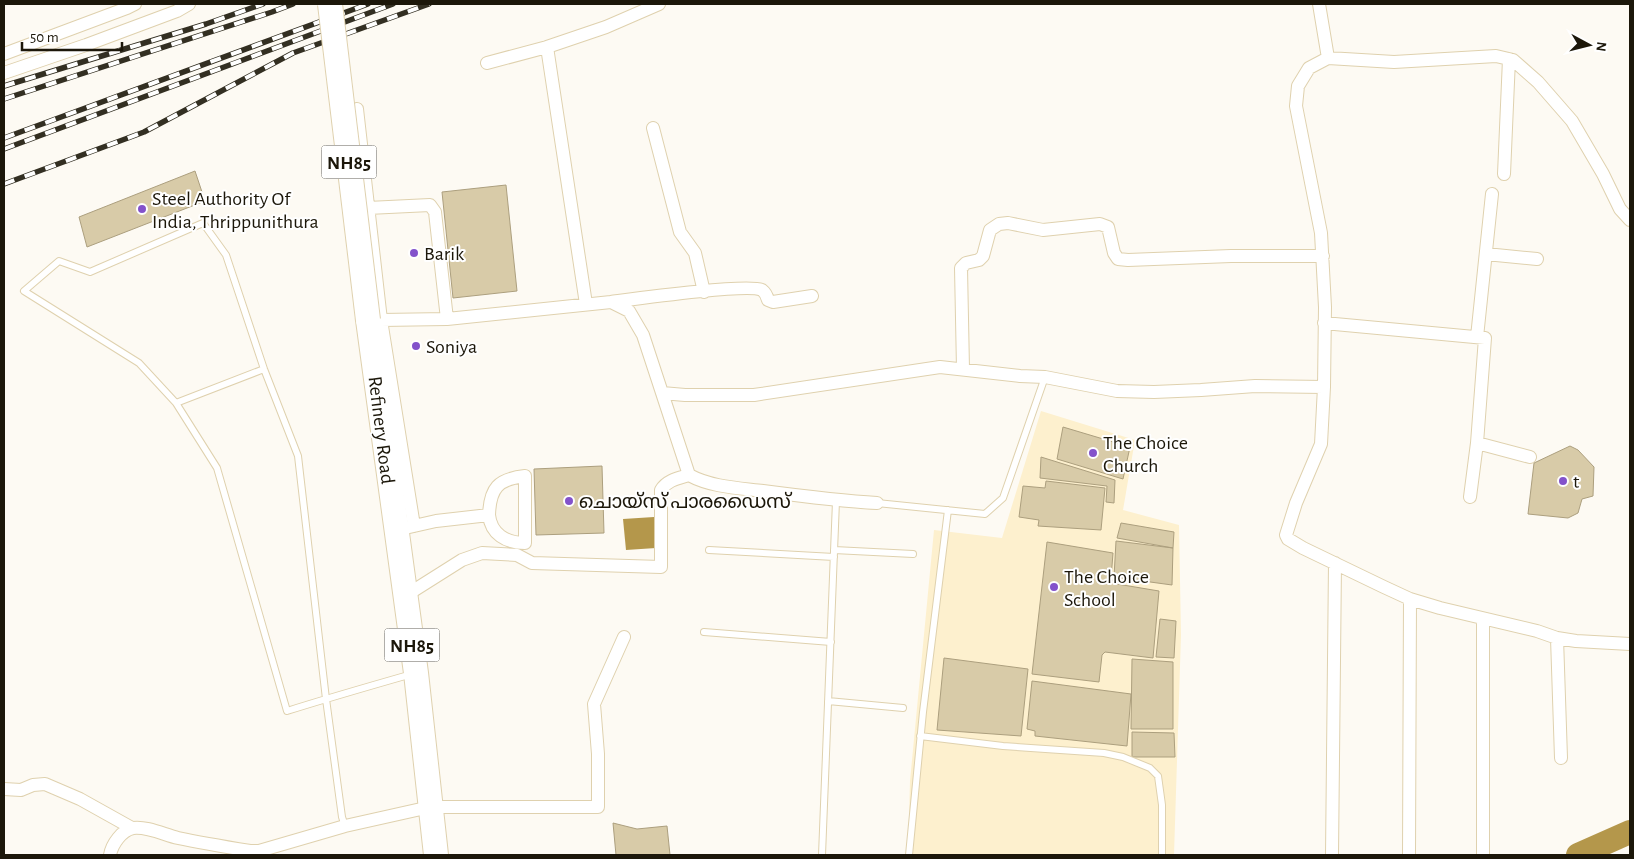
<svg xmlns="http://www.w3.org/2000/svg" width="1634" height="859" viewBox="0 0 1634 859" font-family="'Alegreya Sans','Noto Sans Malayalam',sans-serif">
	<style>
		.built { fill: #fdf0ce }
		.water { fill: #b4974b }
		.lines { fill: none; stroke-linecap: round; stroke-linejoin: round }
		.river { stroke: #b4974b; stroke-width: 24 }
		.building { fill: #d8cba8; stroke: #ac9f7e }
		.lane-casing { stroke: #dfd1ae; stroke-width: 8 }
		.street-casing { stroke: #dfd1ae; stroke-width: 14 }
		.highway-casing { stroke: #dfd1ae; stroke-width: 26 }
		.lane { stroke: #fff; stroke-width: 6 }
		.street { stroke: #fff; stroke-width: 12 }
		.highway { stroke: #fff; stroke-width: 24 }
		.rail-casing { stroke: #332f22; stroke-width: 5.5 }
		.rail { stroke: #fff; stroke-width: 4; stroke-dasharray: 11; stroke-linecap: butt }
		.highway-bridge-casing { stroke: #dfd1ae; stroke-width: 26; stroke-linecap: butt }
		.highway-bridge { stroke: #fff; stroke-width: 24 }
		.poi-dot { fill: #8352cb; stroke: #fff; stroke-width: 2 }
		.labels { text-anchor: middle; stroke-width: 4; stroke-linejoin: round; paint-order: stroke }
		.shield { fill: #fff; stroke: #605d54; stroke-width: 1 }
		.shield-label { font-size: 19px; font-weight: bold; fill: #1c170a }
		.poi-label { font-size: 20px; fill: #1c170a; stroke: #fff; text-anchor: start }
		.street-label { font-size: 20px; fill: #1c170a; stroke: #fff }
	</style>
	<rect width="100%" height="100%" fill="#fdfaf3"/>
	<path class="built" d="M1041,411L1135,440L1123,510L1179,525L1181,635L1174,855H908L910,781L934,530L1002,538Z"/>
	<path class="water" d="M654,517L656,548L626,550L623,519Z"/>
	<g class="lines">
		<path class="river" d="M1578,855L1630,832"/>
	</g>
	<path class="building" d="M195,171L205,201L87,247L79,217Z
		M506,185L517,291L453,298L442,192Z
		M1063,427L1130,447L1123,479L1057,459Z
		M1570,446L1578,450L1594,467L1593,496L1582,499L1578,513L1568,518L1528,514L1534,463Z
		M1041,457L1115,480L1114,503L1106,502L1107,486L1040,478Z
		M602,466L604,533L536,535L534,469Z
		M1046,481L1105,488L1101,530L1038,526L1039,520L1019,517L1023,486L1045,488Z
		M1121,523L1174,532L1173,548L1117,538Z
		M1116,541L1173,548L1172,585L1114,577Z
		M1047,542L1113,553L1111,579L1117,584L1159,591L1153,658L1105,652L1102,655L1099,682L1032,674Z
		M1160,619L1176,621L1174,658L1156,657Z
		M944,658L1028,669L1021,736L937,730Z
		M1132,659L1173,662V729H1131Z
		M1032,681L1131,694L1127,746L1035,736V731L1027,729Z
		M1132,732L1174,733L1175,757H1132Z
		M613,823L637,829L667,826L670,855H616Z"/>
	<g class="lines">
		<g class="lane-casing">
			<path id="lane" d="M176,403L264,369
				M877,503L985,514L1003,498L1045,377
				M709,550L834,557
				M834,550L913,554
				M704,632L831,642
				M828,701L903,708
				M920,736L1003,746L1104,753L1123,757L1150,768L1158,776L1162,805V855
				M345,826L342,817L326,699L298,456L264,369L226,255L203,223L90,272L59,261L24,291L139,363L176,403L217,468L287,711C328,698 370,686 412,674
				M822,855L836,501
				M909,855L923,712L948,510"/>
		</g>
		<g class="street-casing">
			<path id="street" d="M1319,4L1328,58
				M4,54L127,8L135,4
				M487,63L547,47
				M4,73L86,45L177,11L189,4
				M357,109L381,320L414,526
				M653,128L680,232L695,253L704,292
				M1504,174L1509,59
				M368,208L430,205L435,212L447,319
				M1486,254L1537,259
				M611,302C634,299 748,283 762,290C766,293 767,296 768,300L773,302L812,296
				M586,304L547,47L606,27L659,4
				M381,320L447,319L611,302L629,311L643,335L689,475C711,487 738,488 763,491C801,496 839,501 877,503
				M1324,323L1485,338L1477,443L1530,457
				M1477,337L1492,194
				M963,369L961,268L966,263L979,260L983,256L990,230L999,224L1008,223L1043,230L1100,224L1108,227L1114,253L1118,259L1128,260L1231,256H1323
				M1324,387L1321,444L1296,503L1286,535L1288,539L1303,548L1384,587L1410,599L1440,608L1537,631L1557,638L1576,641L1630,644
				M662,393L685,395H754L940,367L1020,376L1045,377L1117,391L1154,392L1201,390L1255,386L1324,387L1325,307L1321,233L1296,106L1298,86L1309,68L1328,58L1394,62L1496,56L1513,60L1538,82L1572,121L1603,174L1620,209L1630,220
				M1470,497L1477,443
				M405,528L436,521L489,515C490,488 498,479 525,476V543C506,543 491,534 489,515
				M405,596L462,560L482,553L517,555L532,563L661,567V490C667,480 679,478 689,475
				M1483,619V855
				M1557,638L1561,758
				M4,789L21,790L33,785L45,784L80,799L132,828
				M110,855C112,844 122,830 133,828C147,826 165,835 178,838C202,843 226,847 250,851H259L345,826L430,807H598V754L594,704L624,637
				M1332,855L1335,563
				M1409,855L1410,599"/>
		</g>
		<g class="highway-casing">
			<path id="highway" d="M368,320L416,673L436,855"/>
		</g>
		<use href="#lane" class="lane"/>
		<use href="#street" class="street"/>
		<use href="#highway" class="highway"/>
		<g class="rail-casing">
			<path id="rail" d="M4,86L206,24L263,4
				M4,99L272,12L293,4
				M4,138L368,4
				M4,149L393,4
				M4,184L144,132L293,53L429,4"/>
		</g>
		<use href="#rail" class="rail"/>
		<g class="highway-bridge-casing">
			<path id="highway-bridge" d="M330,4L368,320"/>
		</g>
		<use href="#highway-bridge" class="highway-bridge"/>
	</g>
	<g class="poi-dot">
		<circle cx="142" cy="209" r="5"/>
		<circle cx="414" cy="253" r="5"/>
		<circle cx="416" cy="346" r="5"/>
		<circle cx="1093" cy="453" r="5"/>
		<circle cx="1563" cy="481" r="5"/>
		<circle cx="569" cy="501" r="5"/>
		<circle cx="1054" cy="587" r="5"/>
	</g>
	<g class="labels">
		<g class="shield">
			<rect x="321.5" y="145.5" width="55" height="33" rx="4"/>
			<rect x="384.5" y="628.5" width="55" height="33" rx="4"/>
		</g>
		<g class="shield-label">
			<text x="349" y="169">NH85</text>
			<text x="412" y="652">NH85</text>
		</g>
		<g class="poi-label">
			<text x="152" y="205">Steel Authority Of<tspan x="152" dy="23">India, Thrippunithura</tspan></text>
			<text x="424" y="260">Barik</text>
			<text x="426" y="353">Soniya</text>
			<text x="1103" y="449">The Choice<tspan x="1103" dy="23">Church</tspan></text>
			<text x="1573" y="488">t</text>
			<text x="579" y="508">ചൊയ്സ് പാരഡൈസ്</text>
			<text x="1064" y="583">The Choice<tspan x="1064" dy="23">School</tspan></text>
		</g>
		<g class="street-label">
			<text transform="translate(382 430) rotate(83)" y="7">Refinery Road</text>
		</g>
	</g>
	<rect width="1634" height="859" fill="none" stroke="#1c170a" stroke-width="10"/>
	<g transform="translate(1589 45) rotate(97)" stroke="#ffffff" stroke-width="4" paint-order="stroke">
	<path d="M0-4L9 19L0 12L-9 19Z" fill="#1c170a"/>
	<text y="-8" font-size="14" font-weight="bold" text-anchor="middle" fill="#1c170a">N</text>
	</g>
	<path d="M22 42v8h100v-8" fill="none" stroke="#1c170a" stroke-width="2.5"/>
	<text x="30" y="42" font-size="15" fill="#1c170a" stroke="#ffffff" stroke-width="4" paint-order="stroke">50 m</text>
</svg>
